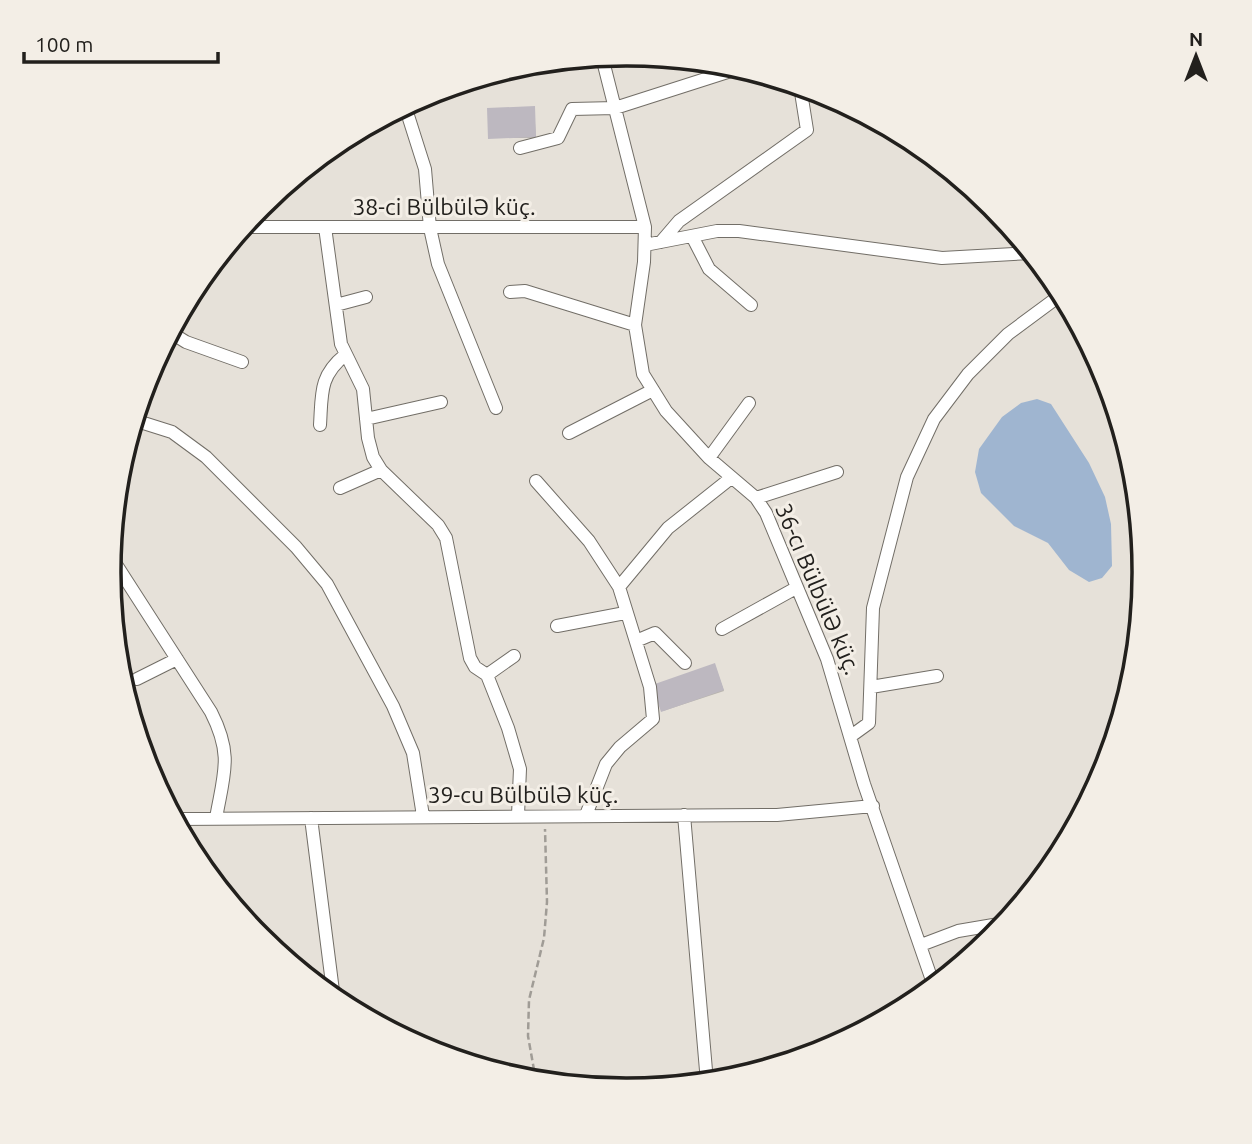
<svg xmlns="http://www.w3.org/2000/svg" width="1252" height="1144" viewBox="0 0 1252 1144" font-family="Ubuntu,sans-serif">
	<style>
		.water { fill: #9fb5d0 }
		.shadow { fill: #0003 }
		.building { fill: #bdb8c0 }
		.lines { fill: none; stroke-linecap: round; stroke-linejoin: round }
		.minor-casing { stroke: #726e67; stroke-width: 14 }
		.path { stroke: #a09c96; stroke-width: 2.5; stroke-dasharray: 7 3.5; stroke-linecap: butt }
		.minor { stroke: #fff; stroke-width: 12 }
		.labels { text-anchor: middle; stroke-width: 6; stroke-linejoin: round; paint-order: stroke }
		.street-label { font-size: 23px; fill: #22201d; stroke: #f3eee6 }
		.rim { fill: none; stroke: #22201d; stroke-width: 3.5 }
	</style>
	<rect width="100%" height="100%" fill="#e6e1d9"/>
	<path class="water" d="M1037,399L1051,404L1089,463L1105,497L1111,524L1112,566L1102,578L1089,582L1069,570L1048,543L1014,526L981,493L975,472L979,449L1002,417L1021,403Z"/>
	<path class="shadow" d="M534,108L536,138H490Z
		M715,666L724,691L663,711Z"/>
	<path class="building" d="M535,106L536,137L488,139L487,108Z
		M715,663L724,690L661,712L652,685Z"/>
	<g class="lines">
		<g class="minor-casing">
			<path id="minor" d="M602,57L645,227L644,262L635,325L643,374L666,411L709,458L756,498L766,513L827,659L864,784L934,986
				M405,106L425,169L430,228L438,264L496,408
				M520,148L558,138L572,109L615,108L740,68
				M243,227H645
				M325,227L341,344L363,389L368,438L373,457L381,470L438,525L446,538L470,658L475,667L487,675L508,728L520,769L518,815
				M692,236L709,269L751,305
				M661,242L679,221L807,130L800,86
				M645,245L717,231H739L942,258L1031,253
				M510,292L525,291L635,325
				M336,305L366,297
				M170,332L186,342L242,362
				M366,419L441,402
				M134,420L172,432L206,457L296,547L327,584L393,706L413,753L423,816
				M320,425C322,394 319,376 345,355
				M569,433L651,391
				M709,458L749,403
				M536,481L589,541L619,587
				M340,488L381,470
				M756,498L837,472
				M110,555L211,712C233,755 224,773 216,818
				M557,626L625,613
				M722,629L796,588
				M636,641L655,633L685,663
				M487,675L514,656
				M137,679L177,659
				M871,687L937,676
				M851,736L869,723L873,608L907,477L934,419L968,374L1008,334L1062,294
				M586,815L606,764L620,747L653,719L650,687L619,587L668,528L731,478
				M684,815L707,1082
				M311,818L334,999
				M174,819L777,815L873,806
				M921,945L958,931L1005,923"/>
		</g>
		<path class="path" d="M536,1081L528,1036L529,1000L544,938L547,902L545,829"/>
		<use href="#minor" class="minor"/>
	</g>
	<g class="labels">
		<g class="street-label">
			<text x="444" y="215">38-ci Bülbülə küç.</text>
			<text transform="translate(818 589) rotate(67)" y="8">36-cı Bülbülə küç.</text>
			<text x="523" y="803">39-cu Bülbülə küç.</text>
		</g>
	</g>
	<path d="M0 0H1252V1144H0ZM626 66H627A505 505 0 0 1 1132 571V573A505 505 0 0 1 627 1078H626A505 505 0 0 1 121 573V571A505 505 0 0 1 626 66Z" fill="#f3eee6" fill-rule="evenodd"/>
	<path class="rim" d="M626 66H627A505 505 0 0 1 1132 571V573A505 505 0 0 1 627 1078H626A505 505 0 0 1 121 573V571A505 505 0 0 1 626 66Z"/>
	<g transform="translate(1196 56)" stroke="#f3eee6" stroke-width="5" paint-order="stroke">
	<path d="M0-5L12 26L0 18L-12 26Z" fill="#22201d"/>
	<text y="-10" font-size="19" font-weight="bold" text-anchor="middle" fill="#22201d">N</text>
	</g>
	<path d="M24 52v10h194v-10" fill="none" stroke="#22201d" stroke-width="3.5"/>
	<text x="35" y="52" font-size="21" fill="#22201d" stroke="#f3eee6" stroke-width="5" paint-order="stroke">100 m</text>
</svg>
